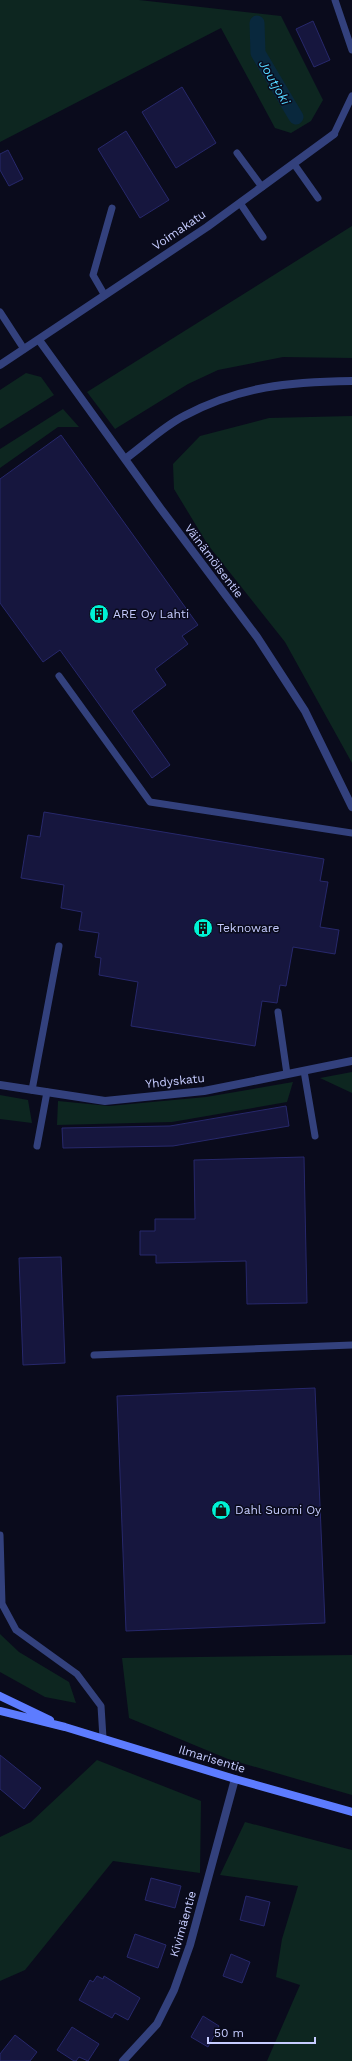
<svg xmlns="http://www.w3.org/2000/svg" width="352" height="2061" viewBox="0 0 352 2061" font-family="'Work Sans',sans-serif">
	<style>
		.green { fill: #0d2620 }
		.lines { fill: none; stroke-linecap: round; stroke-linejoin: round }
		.canal { stroke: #09283d; stroke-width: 15 }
		.building { fill: #16163e; stroke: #27286b }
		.lane { stroke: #33417d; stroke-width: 7 }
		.street { stroke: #33417d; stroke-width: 8 }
		.secondary { stroke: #5d7cff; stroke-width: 8 }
		.labels { text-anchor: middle; stroke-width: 3; stroke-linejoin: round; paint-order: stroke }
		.street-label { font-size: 12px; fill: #c6ccff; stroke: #0a0b1c }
		.poi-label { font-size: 12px; fill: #c6ccff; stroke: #0a0b1c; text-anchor: start }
		.water-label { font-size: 13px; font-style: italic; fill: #54d5ff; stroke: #0a0b1c }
	</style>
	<rect width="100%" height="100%" fill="#0a0b1c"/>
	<path class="green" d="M0,0H139L281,16L323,100L311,121L291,133L275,128L221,28L0,142Z
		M352,226V358L283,357L218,370L188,384L115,429L87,392Z
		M26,373L41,377L54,395L0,429V390Z
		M63,409L79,427H58L0,468V449Z
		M352,416V763L285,642L208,545L174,489L173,464L200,436L269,418Z
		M352,1072V1093L320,1078Z
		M293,1082L287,1102L172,1122L57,1125L58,1101L109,1106L206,1097Z
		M0,1095L28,1100L32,1123L0,1119Z
		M0,1634L19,1652L69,1682L76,1703L45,1697L0,1672Z
		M352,1655V1795L228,1759L129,1718L122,1658Z
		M97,1760L201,1801L200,1873L113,1861L25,1970L0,1981V1837L31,1822Z
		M245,1822L352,1850V2061H267L300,1985L276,1977L282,1939L298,1886L220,1875Z"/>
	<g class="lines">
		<path class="canal" d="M257,23L258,53L296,117"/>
	</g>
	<path class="building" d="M313,21L330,60L314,67L296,29Z
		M182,87L216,143L176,168L142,112Z
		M126,131L169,200L140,218L98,149Z
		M8,150L23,179L9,186L0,170V154Z
		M61,435L198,625L182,636L188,644L155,669L166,685L132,711L170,765L152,778L60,650L43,662L0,603V479Z
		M44,812L324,859L320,881L328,882L320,927L339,930L335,954L293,947L286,986L280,985L277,1003L262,1001L255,1046L131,1026L138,982L99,975L101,958L95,957L99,933L79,930L82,912L61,908L64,885L21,878L28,835L40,837Z
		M286,1106L289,1126L173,1146L63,1148L62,1128L170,1126Z
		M304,1157L307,1303L247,1304L246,1261L156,1263V1255H140V1231H155V1219H195L194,1160Z
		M61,1257L65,1363L23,1365L19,1258Z
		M315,1388L325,1623L126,1631L117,1396Z
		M0,1755L41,1788L24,1809L0,1789Z
		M151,1878L181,1886L175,1908L145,1900Z
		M246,1896L270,1902L264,1926L240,1920Z
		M135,1934L166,1945L158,1968L127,1957Z
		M231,1954L250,1962L242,1983L223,1976Z
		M97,1976L103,1979L104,1976L140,1998L128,2020L115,2013L112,2018L79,2000L90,1980L93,1982Z
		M203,2016L219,2026L208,2047L191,2037Z
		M72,2027L99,2044L88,2061L79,2057L76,2061H74L57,2050Z
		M15,2035L37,2052L30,2061H0V2054Z"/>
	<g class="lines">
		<path class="lane" d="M335,0L352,50
			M334,134L352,96
			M237,153L262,187
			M294,164L318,198
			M240,203L263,237
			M104,294L93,275L112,208
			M0,312L24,349
			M59,676L150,802L352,833
			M278,1012L287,1074
			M304,1071L315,1136
			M32,1090L59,946
			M37,1146L47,1092
			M94,1355L352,1345
			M0,1535L2,1604L16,1630L77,1674L101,1706L103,1738"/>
		<path class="street" d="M39,340L161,509L257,637L305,711L352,807
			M0,365L207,227L334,134
			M125,459C143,446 164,426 184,416C240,386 289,382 352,381
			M0,1085L105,1101L204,1091L352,1061
			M123,2061L157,2024L174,1990L190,1945L235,1779"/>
		<path class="secondary" d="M0,1696L50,1720
			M0,1711L65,1727L235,1779L352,1812"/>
	</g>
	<defs>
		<g id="building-disc" transform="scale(1)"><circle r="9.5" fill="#00f1d4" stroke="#0a0b1c"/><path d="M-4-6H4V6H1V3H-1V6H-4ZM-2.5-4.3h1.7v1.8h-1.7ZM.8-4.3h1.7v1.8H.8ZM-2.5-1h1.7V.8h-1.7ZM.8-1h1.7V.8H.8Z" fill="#111"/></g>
		<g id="shop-disc" transform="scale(1)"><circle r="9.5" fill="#00f1d4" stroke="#0a0b1c"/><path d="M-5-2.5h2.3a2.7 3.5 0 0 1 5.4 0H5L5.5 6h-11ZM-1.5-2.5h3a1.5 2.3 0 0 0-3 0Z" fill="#111"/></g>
	</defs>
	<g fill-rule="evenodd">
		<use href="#building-disc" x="99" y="614"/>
		<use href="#building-disc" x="203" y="928"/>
		<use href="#shop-disc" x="221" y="1510"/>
	</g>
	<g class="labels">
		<g class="street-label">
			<text transform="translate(179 230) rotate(-34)" y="4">Voimakatu</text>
			<text transform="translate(214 561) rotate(53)" y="4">Väinämöisentie</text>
			<text transform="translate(175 1081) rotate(-6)" y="4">Yhdyskatu</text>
			<text transform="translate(212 1759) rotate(17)" y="4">Ilmarisentie</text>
			<text transform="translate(183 1924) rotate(-74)" y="4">Kivimäentie</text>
		</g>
		<g class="poi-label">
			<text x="113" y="618">ARE Oy Lahti</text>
			<text x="217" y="932">Teknoware</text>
			<text x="235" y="1514">Dahl Suomi Oy</text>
		</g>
		<g class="water-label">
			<text transform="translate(275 82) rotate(60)" y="5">Joutjoki</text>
		</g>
	</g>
	<path d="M208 2037v6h107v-6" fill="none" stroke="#c6ccff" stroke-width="2"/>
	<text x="214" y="2037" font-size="12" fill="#c6ccff" stroke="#0a0b1c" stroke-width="3" paint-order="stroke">50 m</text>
</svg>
